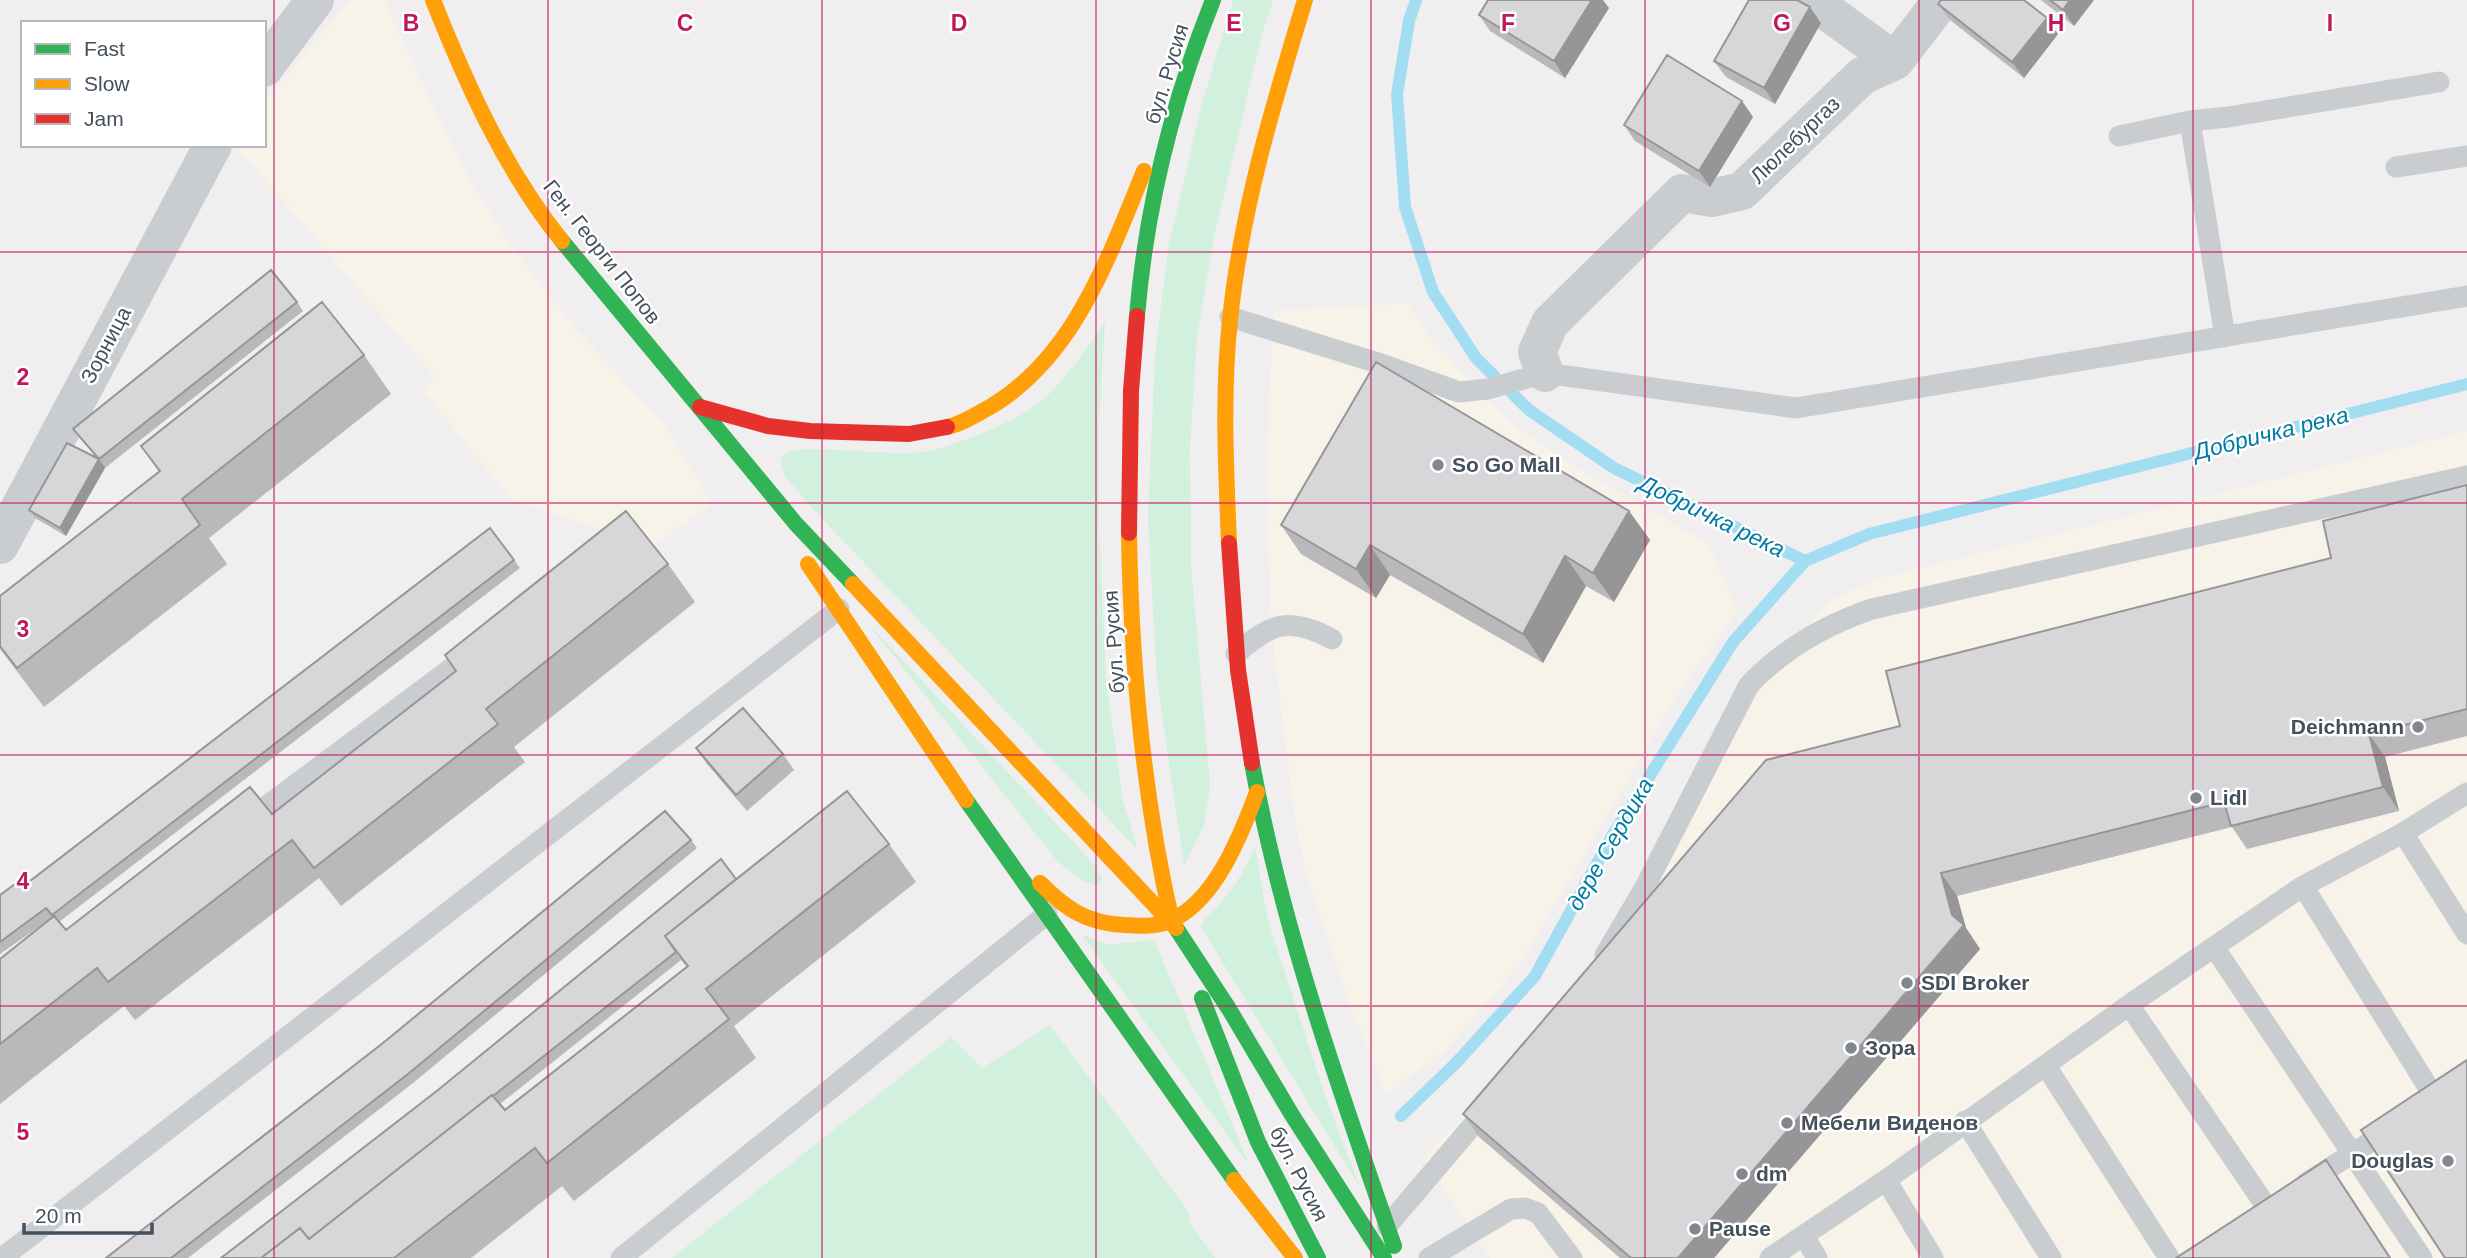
<svg xmlns="http://www.w3.org/2000/svg" width="2467" height="1258" viewBox="0 0 2467 1258" font-family="Arial,sans-serif">
	<style>
		.commercial { fill: #f7f3e9 }
		.green { fill: #d1f0de }
		.lines { fill: none; stroke-linecap: round; stroke-linejoin: round }
		.stream { stroke: #a2ddf2; stroke-width: 12 }
		.lane { stroke: #cacdd0; stroke-width: 21 }
		.street { stroke: #cacdd0; stroke-width: 38 }
		.fast { stroke: #30b455; stroke-width: 16 }
		.slow { stroke: #ff9f0a; stroke-width: 16 }
		.jam { stroke: #e5322d; stroke-width: 16 }
		.wall { fill: #b9b8bb; fill-rule: evenodd }
		.shaded-wall { fill: #969698 }
		.building { fill: #d7d6d9; stroke: #969698; stroke-width: 2 }
		.grid { fill: none; stroke: #c2185b; stroke-width: 2; stroke-opacity: 0.55 }
		.poi-dot { fill: #80878f; stroke: #fff; stroke-width: 2.5 }
		.labels { text-anchor: middle; stroke-width: 5; stroke-linejoin: round; paint-order: stroke }
		.street-label { font-size: 21px; fill: #44505c; stroke: #fff }
		.poi-label { font-size: 21px; font-weight: bold; fill: #44505c; stroke: #fff; text-anchor: start }
		.water-label { font-size: 23px; font-style: italic; fill: #037aa3; stroke: #fff }
		.grid-label { font-size: 23px; text-anchor: middle; font-weight: bold; fill: #c2185b; stroke: #fff; stroke-width: 5; stroke-linejoin: round; paint-order: stroke }
	</style>
	<rect width="100%" height="100%" fill="#f0eeee"/>
	<path class="commercial" d="M350,0H384L434,108L468,176L505,237L573,326L666,427L712,504L651,547L512,500L424,392L434,377L236,146L264,145V102Z
		M1407,303L1434,342L1509,422L1591,477L1708,543L1737,612L1679,692L1520,964L1446,1050L1386,1094L1347,998L1305,872L1293,805L1271,627L1268,526L1269,399L1274,311Z
		M2467,431V1258H1490L1422,1158L1488,1094L1569,1004L1769,670L1831,599L1883,577Z"/>
	<path class="green" d="M1233,0H1273L1262,34L1214,237L1197,338L1190,447L1191,565L1210,786L1204,825L1184,866L1157,679L1148,518L1155,355L1168,249L1201,107Z
		M1105,322L1099,423V527L1106,679L1123,801L1138,850L811,507L785,476L780,460C783,457 785,454 788,452C805,443 893,457 922,452C953,447 1006,426 1032,408C1062,387 1084,352 1105,322Z
		M865,620L1095,865L1102,879L1097,886L1083,881L1058,862Z
		M1255,847L1268,921L1326,1098L1361,1189L1200,925C1225,900 1241,880 1255,847Z
		M1081,934L1108,945L1154,940L1250,1166Z
		M1050,1025L1188,1211L1190,1223L1215,1258H672L951,1037L982,1068Z"/>
	<g class="lines">
		<path class="stream" d="M1416,0L1409,21L1397,94L1405,207L1433,292L1476,358L1529,410L1614,468L1805,561L1869,534L2467,384
			M1401,1116L1456,1063L1535,976L1611,838L1733,642L1805,561"/>
		<path class="lane" d="M2190,121L2228,117L2439,82
			M2119,136L2190,121L2225,337
			M2396,167L2467,156
			M1230,317L1375,362L1459,392L1488,389L1545,373L1796,408L2467,296
			M1236,654C1270,623 1289,616 1332,639
			M244,823L476,650
			M2403,833L2467,934
			M2303,886L2436,1100
			M2214,947L2422,1258
			M1605,955L1645,887L1749,685C1784,648 1825,625 1872,609L2467,476
			M2129,1005L2268,1209
			M2046,1066L2169,1258
			M1965,1121L2051,1258
			M1886,1180L1933,1258
			M2306,1183L2394,1127
			M1387,1226L1490,1105
			M1804,1236L1817,1258
			M2,1258L839,609
			M621,1258L1047,914
			M1429,1258L1511,1209L1525,1208L1538,1213L1572,1258
			M1770,1258L1886,1180L2129,1005L2303,886L2403,833L2467,793"/>
		<path class="street" d="M1811,0L1895,61
			M264,68L315,0
			M1545,373L1537,352L1550,323L1682,193L1712,198L1742,191L1862,76L1895,61L1942,0
			M0,545L213,145"/>
		<path class="fast" d="M562,241L796,524L853,584
			M1137,316C1146,208 1173,100 1213,0
			M1252,763C1282,928 1339,1088 1394,1246
			M966,800L1234,1180
			M1176,928L1229,1009L1292,1115L1384,1258
			M1202,998L1258,1142L1318,1258"/>
		<path class="slow" d="M433,0C466,83 505,171 562,241
			M947,427C959,425 970,418 981,412C1072,364 1107,261 1144,171
			M1129,533C1131,662 1143,796 1172,922
			M1229,543C1226,469 1222,394 1230,320C1241,211 1273,105 1305,0
			M808,564L966,800
			M853,584L1176,928
			M1040,883C1066,909 1086,923 1124,925C1138,926 1153,927 1167,922C1214,905 1241,835 1257,792
			M1234,1180L1295,1258"/>
		<path class="jam" d="M700,407L768,426L810,431L909,434L947,427
			M1129,533L1131,391L1137,316
			M1229,543L1238,670L1252,763"/>
	</g>
	<path class="wall" d="M2041,0H2094L2074,26Z
		M1938,4L2058,34L2024,78L1950,20Z
		M1609,8L1565,78L1490,31L1479,15Z
		M1821,23L1775,104L1726,77L1714,61Z
		M1742,101L1753,117L1710,187L1635,141L1624,125Z
		M297,302L303,311L105,468L66,536L35,518L29,510L97,458L73,429Z
		M364,355L391,394L209,538L227,564L44,707L0,649V596L159,472L141,446Z
		M2467,485V736L2385,757L2399,811L2247,849L2232,827L1957,896L1966,928L1980,949L1714,1258H1620L1479,1137L1463,1114L1900,726L2331,558Z
		M1629,511L1650,540L1614,602L1586,586L1543,663L1390,575L1376,598L1301,554L1281,525Z
		M490,528L520,568L59,922L66,930L272,814L456,671L445,655L668,564L695,602L514,747L525,762L341,906L319,878L135,1020L124,1006L0,1104V959L53,917L0,954V895L26,884Z
		M696,748L783,754L794,770L747,811L707,764Z
		M691,840L697,848L413,1083L188,1258H106Z
		M889,844L916,882L734,1026L756,1058L574,1201L562,1186L471,1258H221L736,879ZM681,960L687,967L505,1110L500,1104Z"/>
	<path class="shaded-wall" d="M1592,0H1603L1609,8L1565,78L1554,61Z
		M2070,0H2094L2074,26L2063,10Z
		M1810,7L1821,23L1775,104L1764,88Z
		M2047,18L2058,34L2024,78L2012,62Z
		M1742,101L1753,117L1710,187L1699,171Z
		M99,459L105,468L66,536L60,528Z
		M1629,511L1650,540L1614,602L1593,573Z
		M1370,545L1390,575L1376,598L1356,569Z
		M1565,556L1586,586L1543,663L1523,634Z
		M2369,734L2385,757L2399,811L2383,787Z
		M1941,873L1957,896L1966,928L1980,949L1714,1258H1678L1952,915Z
		M2326,1160L2342,1183L2391,1258H2390Z"/>
	<path class="building" d="M1488,0H1592L1554,61L1479,15Z
		M1749,0H1797L1810,7L1764,88L1714,61Z
		M1941,0H2024L2047,18L2012,62L1938,4Z
		M2050,0H2070L2063,10Z
		M1667,55L1742,101L1699,171L1624,125Z
		M271,270L297,302L99,459L73,429Z
		M322,302L364,355L182,499L200,525L17,668L0,646V596L160,471L141,446Z
		M1376,362L1629,511L1593,573L1565,556L1523,634L1370,545L1356,569L1281,525Z
		M67,443L99,459L60,528L29,510Z
		M2467,485V709L2369,734L2383,787L2231,826L2224,802L1941,873L1952,915L1964,925L1678,1258H1631L1463,1114L1766,760L1900,726L1886,671L2331,558L2323,521Z
		M626,511L668,564L486,709L498,724L314,868L292,840L108,982L97,968L0,1044V959L54,916L66,930L250,787L272,814L456,671L445,655Z
		M490,528L514,560L52,915L46,908L0,942V895L22,879L26,884Z
		M743,708L783,754L736,795L696,748Z
		M847,791L889,844L706,989L729,1019L547,1163L535,1148L394,1258H261L300,1228L309,1239L492,1095L505,1110L688,966L665,936Z
		M665,811L691,840L408,1074L171,1258H106L383,1043Z
		M721,859L736,879L665,936L676,952L493,1096L492,1095L309,1239L300,1228L261,1258H221L438,1090Z
		M2467,1060V1258H2445L2361,1130Z
		M2326,1160L2390,1258H2176Z"/>
	<path class="grid" d="M274,0V1258M548,0V1258M822,0V1258M1096,0V1258M1371,0V1258M1645,0V1258M1919,0V1258M2193,0V1258M0,252H2467M0,503H2467M0,755H2467M0,1006H2467"/>
	<g class="poi-dot">
		<circle cx="1438" cy="465" r="7"/>
		<circle cx="2418" cy="727" r="7"/>
		<circle cx="2196" cy="798" r="7"/>
		<circle cx="1907" cy="983" r="7"/>
		<circle cx="1851" cy="1048" r="7"/>
		<circle cx="1787" cy="1123" r="7"/>
		<circle cx="2448" cy="1161" r="7"/>
		<circle cx="1742" cy="1174" r="7"/>
		<circle cx="1695" cy="1229" r="7"/>
	</g>
	<g class="labels">
		<g class="street-label">
			<text transform="translate(1167 74) rotate(-73)" y="7">бул. Русия</text>
			<text transform="translate(1795 140) rotate(-44)" y="7">Люлебургаз</text>
			<text transform="translate(602 252) rotate(52)" y="7">Ген. Георги Попов</text>
			<text transform="translate(106 345) rotate(-62)" y="7">Зорница</text>
			<text transform="translate(1114 642) rotate(-94)" y="7">бул. Русия</text>
			<text transform="translate(1299 1174) rotate(63)" y="7">бул. Русия</text>
		</g>
		<g class="poi-label">
			<text x="1452" y="472">So Go Mall</text>
			<text x="2404" y="734" text-anchor="end">Deichmann</text>
			<text x="2210" y="805">Lidl</text>
			<text x="1921" y="990">SDI Broker</text>
			<text x="1865" y="1055">Зора</text>
			<text x="1801" y="1130">Мебели Виденов</text>
			<text x="2434" y="1168" text-anchor="end">Douglas</text>
			<text x="1756" y="1181">dm</text>
			<text x="1709" y="1236">Pause</text>
		</g>
		<g class="water-label">
			<text transform="translate(2271 433) rotate(-14)" y="8">Добричка река</text>
			<text transform="translate(1712 516) rotate(26)" y="8">Добричка река</text>
			<text transform="translate(1610 844) rotate(-60)" y="8">дере Сердика</text>
		</g>
	</g>
	<g class="grid-label">
		<text x="411" y="31">B</text>
		<text x="685" y="31">C</text>
		<text x="959" y="31">D</text>
		<text x="1234" y="31">E</text>
		<text x="1508" y="31">F</text>
		<text x="1782" y="31">G</text>
		<text x="2056" y="31">H</text>
		<text x="2330" y="31">I</text>
		<text x="23" y="385">2</text>
		<text x="23" y="637">3</text>
		<text x="23" y="889">4</text>
		<text x="23" y="1140">5</text>
	</g>
	<rect x="21" y="21" width="245" height="126" fill="#ffffff" stroke="#b4b9be" stroke-width="2"/>
	<rect x="35" y="44" width="35" height="10" fill="#30b455" stroke="#b4b9be" stroke-width="2"/>
	<text x="84" y="56" font-size="21" fill="#44505c">Fast</text>
	<rect x="35" y="79" width="35" height="10" fill="#ff9f0a" stroke="#b4b9be" stroke-width="2"/>
	<text x="84" y="91" font-size="21" fill="#44505c">Slow</text>
	<rect x="35" y="114" width="35" height="10" fill="#e5322d" stroke="#b4b9be" stroke-width="2"/>
	<text x="84" y="126" font-size="21" fill="#44505c">Jam</text>
	<path d="M24 1223v10h128v-10" fill="none" stroke="#44505c" stroke-width="3.5"/>
	<text x="35" y="1223" font-size="21" fill="#44505c" stroke="#ffffff" stroke-width="5" paint-order="stroke">20 m</text>
</svg>
